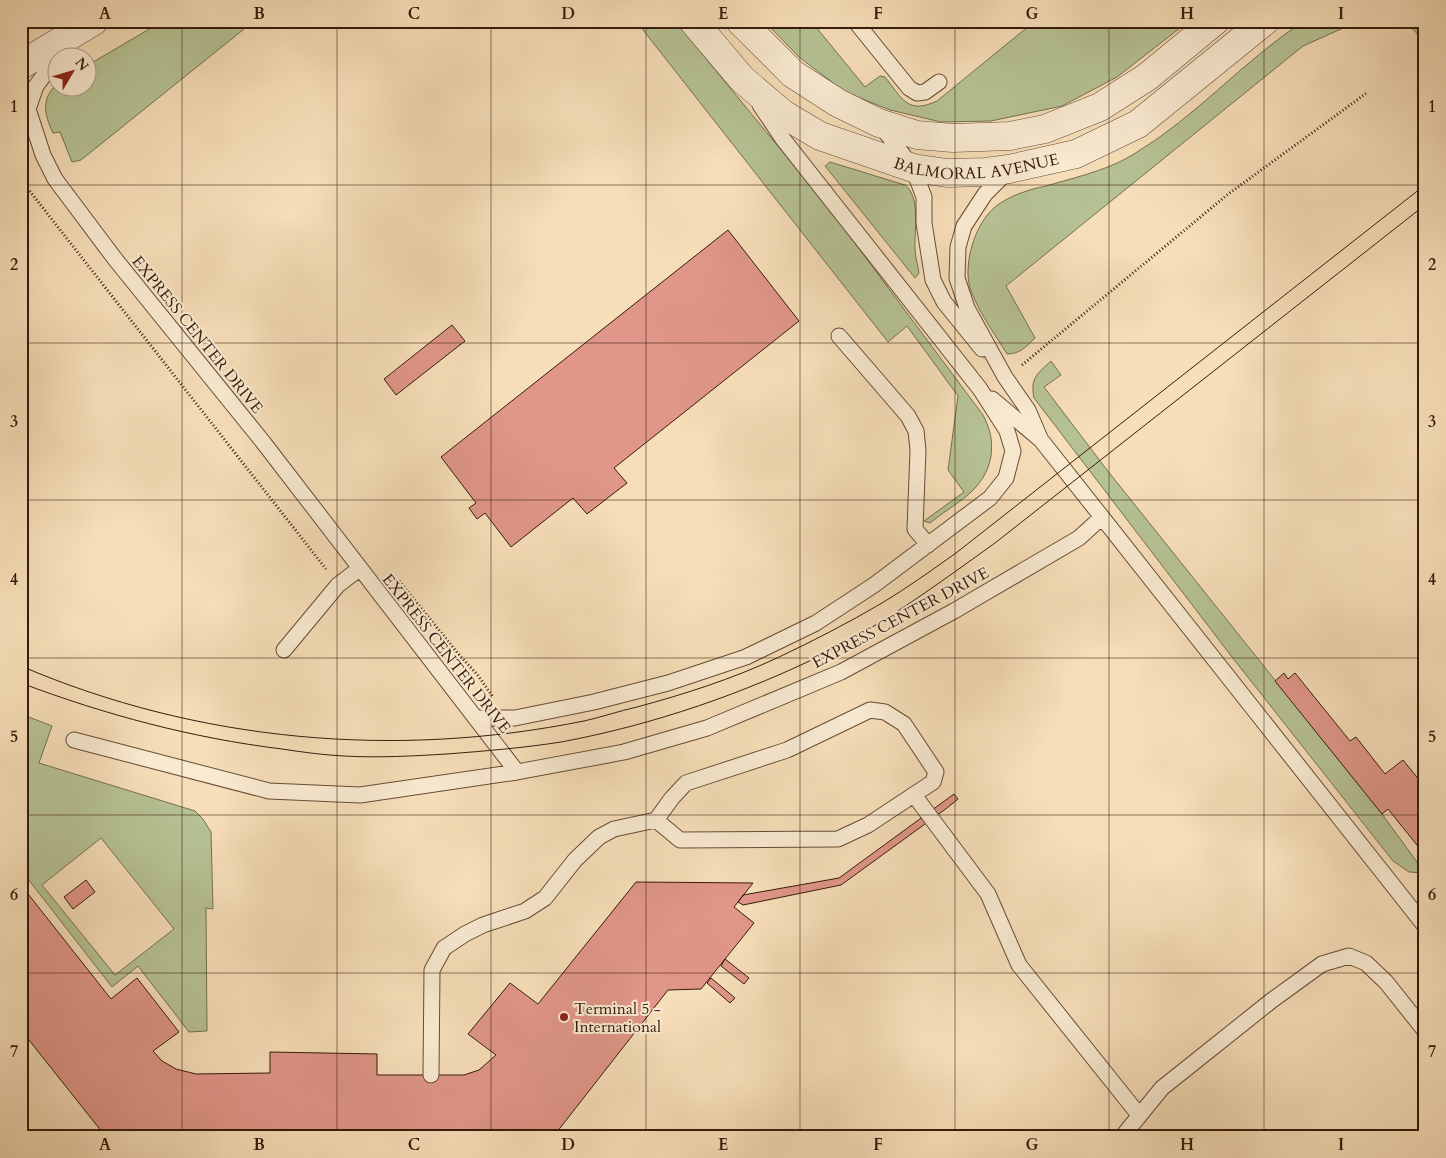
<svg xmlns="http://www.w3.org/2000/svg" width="1446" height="1158" viewBox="0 0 1446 1158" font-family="Cardo,serif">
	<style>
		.green { fill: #b6c294; stroke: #766e50; fill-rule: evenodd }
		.building { fill: #e09688; stroke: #361b0c }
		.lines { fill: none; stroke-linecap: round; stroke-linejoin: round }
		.service-casing { stroke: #664c37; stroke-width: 17 }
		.minor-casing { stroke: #664c37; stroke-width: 29 }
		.tertiary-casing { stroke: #664c37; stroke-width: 29 }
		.path { stroke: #361b0c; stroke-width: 3; stroke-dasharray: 1 2.5; stroke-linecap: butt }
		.service { stroke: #f9ead1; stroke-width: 15 }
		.minor { stroke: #f9ead1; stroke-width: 28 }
		.tertiary { stroke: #f9ead1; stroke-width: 28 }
		.tram { stroke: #361b0c; stroke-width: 1 }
		.grid { fill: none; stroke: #361b0c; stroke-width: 1; stroke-opacity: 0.55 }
		.poi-dot { fill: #8f2418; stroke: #f9ead1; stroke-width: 2 }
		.labels { text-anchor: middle; stroke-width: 4; stroke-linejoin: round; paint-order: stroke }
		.street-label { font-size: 16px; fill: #361b0c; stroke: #f9ead1 }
		.poi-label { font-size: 16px; fill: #361b0c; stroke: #f9ead1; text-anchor: start }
		.neatline { fill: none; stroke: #361b0c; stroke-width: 2 }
		.grid-label { font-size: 16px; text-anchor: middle; font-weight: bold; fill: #361b0c }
	</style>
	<rect width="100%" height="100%" fill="#f6deb8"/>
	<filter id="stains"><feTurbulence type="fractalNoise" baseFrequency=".004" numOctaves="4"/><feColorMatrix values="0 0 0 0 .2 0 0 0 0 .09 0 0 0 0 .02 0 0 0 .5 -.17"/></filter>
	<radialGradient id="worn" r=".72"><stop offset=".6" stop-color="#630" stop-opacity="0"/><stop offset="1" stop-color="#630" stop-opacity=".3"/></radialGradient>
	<path class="green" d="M163,21H254L81,160L72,162L60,132L53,133C44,114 41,99 57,84L58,88H88V65Z
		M636,21H675L828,207L983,415C990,429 993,439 991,456C985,491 956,502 930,523L924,521L964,492L948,470L958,396L907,326L888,342Z
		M764,21H811L865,87L880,76L885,77C902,98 907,115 937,101L1035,21H1189L1117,77L1062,106L991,121L941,122L890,110L845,92L799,57Z
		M1304,21H1359L1303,46L1006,286L1035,338C1026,347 1020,354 1007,354C994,333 978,311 970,288C963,264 975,224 994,208C1002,201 1014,195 1024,192C1033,188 1044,187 1053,184C1081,176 1110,169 1134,154C1196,117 1244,60 1304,21Z
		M1405,21H1425V42Z
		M830,162L905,185C921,197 914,232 915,249C915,257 918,265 919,273L915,278L825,166Z
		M1051,361L1061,375L1044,387L1107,470L1382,814L1425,873L1409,872L1393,861L1232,657L1034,398C1030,378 1037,374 1051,361Z
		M21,714L52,726L39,763L195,811L203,819L211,832L213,909L206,908L207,1031L189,1032L138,966L112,987L21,870ZM101,838L174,929L115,975L42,885Z"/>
	<path class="building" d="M728,230L799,321L614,468L627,483L587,514L573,498L511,547L485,513L477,519L469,508L476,503L441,457Z
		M452,325L465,341L396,395L384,379Z
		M1284,673L1288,679L1295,673L1350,741L1356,737L1385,774L1403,760L1425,787V855L1388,809L1382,814L1275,681Z
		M954,794L958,799L947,808L841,885L743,905L738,902L743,895L839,878Z
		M86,880L95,892L73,909L64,897Z
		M636,882L753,883L734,907L754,923L701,989L668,990L553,1137H106L21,1030V885L111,999L137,978L179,1032L153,1051L162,1061L176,1069L196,1074L270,1073V1052L377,1054V1075H464L479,1070L496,1055L468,1034L510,983L538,1004Z
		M725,959L749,978L744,984L721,966Z
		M711,978L735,998L730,1003L707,983Z"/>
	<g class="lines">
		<g class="service-casing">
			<path id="service" d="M855,21L909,88L917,93L925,92L939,82
				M66,45L36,86L28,109L43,155L55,179L115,259L263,442L517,772L624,752L707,728L841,672L954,611L1079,538L1102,517
				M881,126L913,168L924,197V223L933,280L944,302L982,349
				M1008,171L985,194L964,226L958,247L957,278L967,308L1005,377L1028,410L1040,438
				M839,336L908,416L916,431L918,450L915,529L928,545
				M992,399L1041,440L1425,926
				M284,650L338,585L359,569
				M477,718H515L594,702L668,683L746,657L816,623L874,585L990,498L1006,478L1013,451L1007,431L980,389L783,139L760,105
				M74,740L269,791L360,795L517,772
				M914,795L988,894L1019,965L1139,1115
				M431,1075L432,970L444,948L465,934L483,925L525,911L545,898L575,860L599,837L614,829L656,820L672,798L686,783L787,750L870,710L885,712L904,724L936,772L933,782L868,825L838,839L680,840L656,820
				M1122,1137L1162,1088L1271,1001L1322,964L1349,956L1366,963L1386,982L1425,1031"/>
		</g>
		<g class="minor-casing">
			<path id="minor" d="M21,65L94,21"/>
		</g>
		<g class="tertiary-casing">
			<g id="tertiary">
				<path id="s1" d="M693,21L742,79L783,114L820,136L913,168L947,173L986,172L1009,169L1076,154L1138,124L1265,21"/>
				<path d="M740,21L793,74L838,103L879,123L917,135L953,138L1010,136L1045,129L1100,107L1147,77L1215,21"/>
			</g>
		</g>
		<path class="path" d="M21,180L326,569
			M1022,365L1227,195L1368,92
			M399,581L460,656L477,674L493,697"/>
		<use href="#service" class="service"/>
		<use href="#minor" class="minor"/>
		<use href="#tertiary" class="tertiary"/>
		<path class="tram" d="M21,666C198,742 396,759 584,721C602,717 619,711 637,707C685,694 732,679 777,658C813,641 848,623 882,603C907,588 932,570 956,553L1425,185
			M21,683C106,715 192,738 282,749C302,752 323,755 344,756C378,758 413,756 447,754C485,751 523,748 561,742C653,725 746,693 830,651C888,621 942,581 995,543L1425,205"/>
	</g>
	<path class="grid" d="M182,21V1137M337,21V1137M491,21V1137M646,21V1137M800,21V1137M955,21V1137M1109,21V1137M1264,21V1137M21,185H1425M21,343H1425M21,500H1425M21,658H1425M21,815H1425M21,973H1425"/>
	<circle class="poi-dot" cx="564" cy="1017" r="5"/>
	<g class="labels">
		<g class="street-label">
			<text dy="6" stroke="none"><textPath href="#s1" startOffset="335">BALMORAL AVENUE</textPath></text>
			<text transform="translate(198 334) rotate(51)" y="6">EXPRESS CENTER DRIVE</text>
			<text transform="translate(900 617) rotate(-28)" y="6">EXPRESS CENTER DRIVE</text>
			<text transform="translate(447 653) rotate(52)" y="6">EXPRESS CENTER DRIVE</text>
		</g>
		<g class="poi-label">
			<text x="574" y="1014">Terminal 5 -<tspan x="574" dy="18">International</tspan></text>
		</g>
	</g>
	<rect width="1446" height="1158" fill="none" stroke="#f6deb8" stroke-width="55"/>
	<g transform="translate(72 72) rotate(52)"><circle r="24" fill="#f9ead1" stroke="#ab9782"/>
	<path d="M0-4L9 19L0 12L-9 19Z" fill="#8f2418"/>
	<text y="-8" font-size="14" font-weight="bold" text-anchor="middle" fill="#361b0c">N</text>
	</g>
	<rect x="28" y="28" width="1390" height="1102" class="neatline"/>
	<g class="grid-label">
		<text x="105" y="19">A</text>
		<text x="259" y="19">B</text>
		<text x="414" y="19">C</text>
		<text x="568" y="19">D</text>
		<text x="723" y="19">E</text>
		<text x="878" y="19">F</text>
		<text x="1032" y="19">G</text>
		<text x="1187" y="19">H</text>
		<text x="1341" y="19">I</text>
		<text x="14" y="112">1</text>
		<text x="1432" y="112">1</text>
		<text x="14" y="270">2</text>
		<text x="1432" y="270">2</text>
		<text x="14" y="427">3</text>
		<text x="1432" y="427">3</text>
		<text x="14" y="585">4</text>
		<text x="1432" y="585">4</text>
		<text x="14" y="742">5</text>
		<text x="1432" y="742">5</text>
		<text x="14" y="900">6</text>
		<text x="1432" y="900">6</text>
		<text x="14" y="1057">7</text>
		<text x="1432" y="1057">7</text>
		<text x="105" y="1150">A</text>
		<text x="259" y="1150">B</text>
		<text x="414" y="1150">C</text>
		<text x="568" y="1150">D</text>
		<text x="723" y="1150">E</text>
		<text x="878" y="1150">F</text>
		<text x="1032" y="1150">G</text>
		<text x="1187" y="1150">H</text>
		<text x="1341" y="1150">I</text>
	</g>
	<rect width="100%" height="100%" filter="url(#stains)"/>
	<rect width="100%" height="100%" fill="url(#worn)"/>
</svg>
